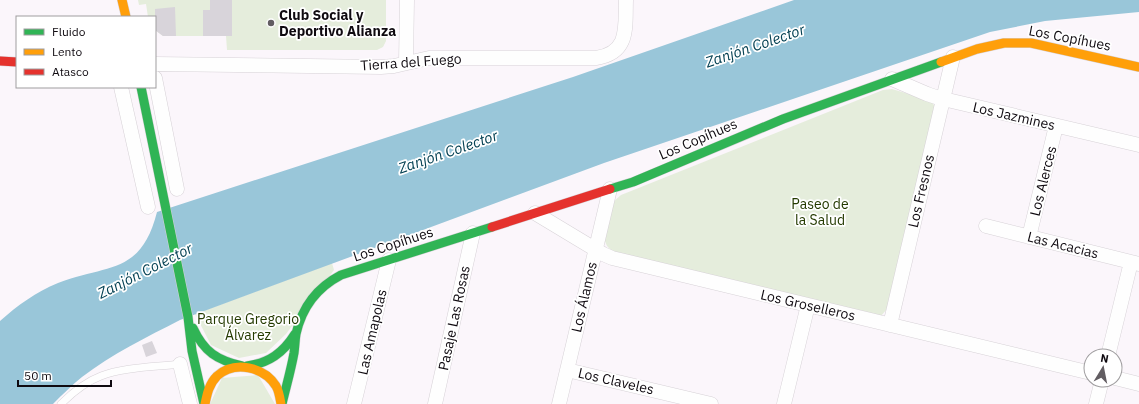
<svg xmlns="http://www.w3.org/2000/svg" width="1139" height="404" viewBox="0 0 1139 404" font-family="'IBM Plex Sans',sans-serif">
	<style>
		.green { fill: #e5eddc }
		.water { fill: #99c6d9 }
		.building { fill: #d8d4da }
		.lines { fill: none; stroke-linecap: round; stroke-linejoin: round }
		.lane-casing { stroke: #d7d2d7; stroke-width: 8 }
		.street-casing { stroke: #d7d2d7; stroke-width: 15 }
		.fast-casing { stroke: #d7d2d7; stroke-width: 10 }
		.slow-casing { stroke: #d7d2d7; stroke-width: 10 }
		.jam-casing { stroke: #d7d2d7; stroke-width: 10 }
		.lane { stroke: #fefefe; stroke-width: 7 }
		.street { stroke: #fefefe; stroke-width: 14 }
		.fast { stroke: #30b455; stroke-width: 9 }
		.slow { stroke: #ff9f0a; stroke-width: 9 }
		.jam { stroke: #e5322d; stroke-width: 9 }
		.poi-dot { fill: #625d62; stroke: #fff; stroke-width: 1.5 }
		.labels { text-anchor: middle; stroke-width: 3.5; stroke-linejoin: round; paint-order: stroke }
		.poi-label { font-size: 14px; font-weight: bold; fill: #0f0a10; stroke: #fff; text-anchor: start }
		.street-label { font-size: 14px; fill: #0f0a10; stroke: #fff }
		.park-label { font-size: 14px; fill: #243a00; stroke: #fff }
		.water-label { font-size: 15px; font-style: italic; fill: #044153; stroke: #fff }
	</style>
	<rect width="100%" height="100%" fill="#fbf6fb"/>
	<path class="green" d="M138,0H386V41L383,47L377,50H227L226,36H163L155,30V17H148L146,4L139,5Z
		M892,89L929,100L933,103L935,108L887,309L881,316L613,252L607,246L604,239L613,202L621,195L883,90Z
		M332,263L334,270L286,334L266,353L239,358L211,345L195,314Z
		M258,375L275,404H210L222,378Z"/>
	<path class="water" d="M794,0H1139V12L1045,21L990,32L604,163L180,320C147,337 112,354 82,377C72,385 62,395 53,404H0V321C18,305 36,292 58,283C108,264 141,275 157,212L573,77Z"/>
	<path class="building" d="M210,0H232V36H203V10H210Z
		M175,7L176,36H163L155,30V9Z
		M152,341L157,353L146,357L142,345Z"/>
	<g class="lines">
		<g class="lane-casing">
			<path id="lane" d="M61,404C73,392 85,382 101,376C123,367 156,367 180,364"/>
		</g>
		<g class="street-casing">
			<path id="street" d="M406,63L407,0
				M155,64L381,67L394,66L429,58H596C630,53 625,27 626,0
				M155,78L177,189
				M892,79L927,94L939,98L1139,145
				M121,87L148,207
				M535,213L603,254L612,258L1091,373
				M986,226L1139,264
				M1029,237L1056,126
				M890,325L953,57
				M1108,356L1131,262
				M180,364L190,404
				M567,370L711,404
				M1115,378L1139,384
				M354,404L389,260
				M435,404L473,233
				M559,404L610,189
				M784,404L808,305
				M1096,404L1102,380"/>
		</g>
		<g class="fast-casing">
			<path id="fast" d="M141,87L188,317L192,351L204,404
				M610,189L633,182L783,119L941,62
				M193,328C204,352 217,360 242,366
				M247,366C269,363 283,353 295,334
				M282,404C286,387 291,370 294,353C295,346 295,340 296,334C302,307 316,288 341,275L492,227"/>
		</g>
		<g class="slow-casing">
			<path id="slow" d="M122,0L126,17
				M941,62L977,49L1004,43H1031L1139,67
				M205,404C207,394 209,384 217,376C235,360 264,367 276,386C279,391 280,398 281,404"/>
		</g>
		<g class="jam-casing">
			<path id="jam" d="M0,61L17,62
				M492,227L610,189"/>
		</g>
		<use href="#lane" class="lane"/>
		<use href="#street" class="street"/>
		<use href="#fast" class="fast"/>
		<use href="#slow" class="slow"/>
		<use href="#jam" class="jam"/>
	</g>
	<circle class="poi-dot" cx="271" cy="23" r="4"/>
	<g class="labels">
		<g class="poi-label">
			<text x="279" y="20">Club Social y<tspan x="279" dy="16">Deportivo Alianza</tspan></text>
		</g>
		<g class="street-label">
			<text transform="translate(1070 38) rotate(11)" y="5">Los Copíhues</text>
			<text transform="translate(411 62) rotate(-4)" y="5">Tierra del Fuego</text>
			<text transform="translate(1014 116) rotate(13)" y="5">Los Jazmines</text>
			<text transform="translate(698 139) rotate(-23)" y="5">Los Copíhues</text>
			<text transform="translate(1043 181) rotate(-76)" y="5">Los Alerces</text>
			<text transform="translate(921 191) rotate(-77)" y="5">Los Fresnos</text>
			<text transform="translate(393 244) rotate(-18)" y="5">Los Copíhues</text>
			<text transform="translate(1063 245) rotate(14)" y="5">Las Acacias</text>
			<text transform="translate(584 297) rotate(-77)" y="5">Los Álamos</text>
			<text transform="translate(808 305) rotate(13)" y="5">Los Groselleros</text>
			<text transform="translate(454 318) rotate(-78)" y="5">Pasaje Las Rosas</text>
			<text transform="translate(372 332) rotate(-77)" y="5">Las Amapolas</text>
			<text transform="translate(616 381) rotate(13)" y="5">Los Claveles</text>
		</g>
		<g class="park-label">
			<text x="820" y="209">Paseo de<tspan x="820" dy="16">la Salud</tspan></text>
			<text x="248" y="324">Parque Gregorio<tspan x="248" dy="16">Álvarez</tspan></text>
		</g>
		<g class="water-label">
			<text transform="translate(755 46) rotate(-19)" y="5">Zanjón Colector</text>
			<text transform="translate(448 152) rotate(-19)" y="5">Zanjón Colector</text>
			<text transform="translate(145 271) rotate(-27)" y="5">Zanjón Colector</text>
		</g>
	</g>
	<rect x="16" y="16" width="140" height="72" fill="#ffffff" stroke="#9f9d9f"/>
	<rect x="24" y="29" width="20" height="6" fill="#30b455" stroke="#9f9d9f"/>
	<text x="52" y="36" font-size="12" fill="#0f0a10">Fluido</text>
	<rect x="24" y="49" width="20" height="6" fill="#ff9f0a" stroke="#9f9d9f"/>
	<text x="52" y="56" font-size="12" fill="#0f0a10">Lento</text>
	<rect x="24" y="69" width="20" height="6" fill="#e5322d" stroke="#9f9d9f"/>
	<text x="52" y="76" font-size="12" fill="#0f0a10">Atasco</text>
	<g transform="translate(1103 368) rotate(10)"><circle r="19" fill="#ffffff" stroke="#9f9d9f"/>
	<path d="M0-3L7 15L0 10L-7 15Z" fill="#625d62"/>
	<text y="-6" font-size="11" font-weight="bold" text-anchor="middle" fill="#0f0a10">N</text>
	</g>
	<path d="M18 380v6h93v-6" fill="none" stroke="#0f0a10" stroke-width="2"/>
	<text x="24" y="380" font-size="12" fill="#0f0a10" stroke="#ffffff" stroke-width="3" paint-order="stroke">50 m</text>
</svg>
